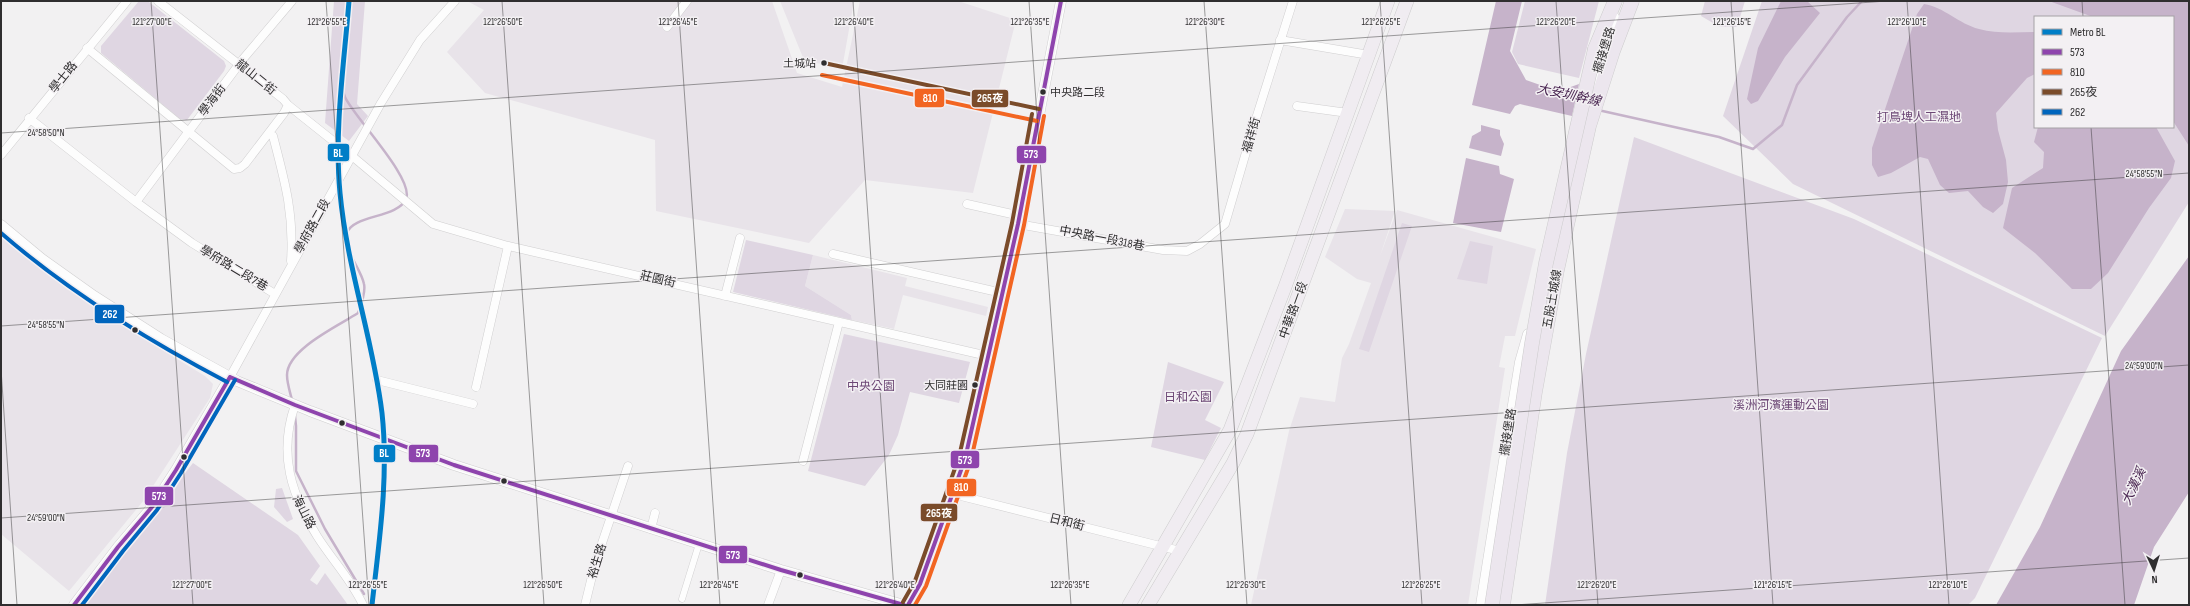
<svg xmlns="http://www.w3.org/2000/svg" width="2190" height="606" viewBox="0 0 2190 606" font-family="'Sofia Sans Condensed','Noto Sans TC',sans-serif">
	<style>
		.built { fill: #e8e3e9 }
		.green { fill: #dfd6e2; fill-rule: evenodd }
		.water { fill: #c6b3ca }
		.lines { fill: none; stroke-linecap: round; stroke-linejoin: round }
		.stream { stroke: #c6b3ca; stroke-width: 2.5 }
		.pedestrian-casing { stroke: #d0cfd0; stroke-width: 7 }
		.minor-casing { stroke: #d0cfd0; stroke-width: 9 }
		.tertiary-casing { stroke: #d0cfd0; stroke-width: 11 }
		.primary-casing { stroke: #cdcccd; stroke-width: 14 }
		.trunk-casing { stroke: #cdcccd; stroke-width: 15 }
		.pedestrian { stroke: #fdfdfd; stroke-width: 6 }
		.minor { stroke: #fdfdfd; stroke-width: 8 }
		.tertiary { stroke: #fdfdfd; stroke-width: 10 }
		.primary { stroke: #f0ecf1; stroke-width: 13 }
		.trunk { stroke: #ece6ee; stroke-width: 14 }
		.trunk-bridge-casing { stroke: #cdcccd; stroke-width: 15; stroke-linecap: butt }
		.trunk-bridge { stroke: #ece6ee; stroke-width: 14 }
		.bus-1-casing { stroke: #f3f0f3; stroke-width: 7 }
		.bus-2-casing { stroke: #f3f0f3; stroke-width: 7 }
		.bus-3-casing { stroke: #f3f0f3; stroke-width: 7 }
		.bus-4-casing { stroke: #f3f0f3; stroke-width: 7 }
		.bus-1 { stroke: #8e44ad; stroke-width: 4 }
		.bus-2 { stroke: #f26522; stroke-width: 4 }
		.bus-3 { stroke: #7a4b2a; stroke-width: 4 }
		.bus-4 { stroke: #0065bd; stroke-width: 4 }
		.metro-1-casing { stroke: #f3f0f3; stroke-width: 8 }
		.metro-1 { stroke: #007ec7; stroke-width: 5 }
		.ticks { fill: none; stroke: #2f2e2f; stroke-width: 1; stroke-opacity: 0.45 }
		.bus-dot { fill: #2f2e2f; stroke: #f3f0f3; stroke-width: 1.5 }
		.labels { text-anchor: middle; stroke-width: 3; stroke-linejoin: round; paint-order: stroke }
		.bus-label { font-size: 11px; fill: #2f2e2f; stroke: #f3f0f3; text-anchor: end }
		.street-label { font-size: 12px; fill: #2f2e2f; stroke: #f3f0f3 }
		.park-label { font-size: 12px; fill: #6c4775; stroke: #f3f0f3 }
		.water-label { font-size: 13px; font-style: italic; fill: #482450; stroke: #f3f0f3 }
		.ticks-label { font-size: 10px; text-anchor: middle; fill: #2f2e2f; stroke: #f3f0f3; stroke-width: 3; stroke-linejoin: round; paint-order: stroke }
		.line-badge { stroke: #f3f0f3; stroke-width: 1.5 }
		.badge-label { font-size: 11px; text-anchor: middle; font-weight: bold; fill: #fff }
	</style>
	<rect width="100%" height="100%" fill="#f2f1f2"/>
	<path class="built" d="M467,1H772L797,73L842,87L860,1H958L1016,20L973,193L865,180L809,243L656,211L655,140L485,93L447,52L484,10Z
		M780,1H854L842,69L804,60Z
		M1345,209L1395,211L1380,256L1397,210L1536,249L1515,336H1505L1499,367L1505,368L1468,605H1251L1289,431L1300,397L1335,402L1342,358L1349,344L1371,283L1357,279L1325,257Z
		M1,230L78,291L151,338V343L205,376L213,384L210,398L144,500L69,591L1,534Z
		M813,255L907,278L905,286L988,307L986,316L903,295L894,329L852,320L851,315L805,286Z"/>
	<path class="green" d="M139,1L149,2L224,61L226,66L224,71L187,120L180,119L101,53V46Z
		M334,1H365L357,104L368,116L349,141L325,123Z
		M1525,1H1599L1579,78L1518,64L1512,52Z
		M1705,1H1745L1737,27H1720L1701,16Z
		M1762,1H2189V202L2105,336L1793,184L1723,116ZM2035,17H2173V127H2035Z
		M1634,137L1854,219L2102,338L1975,598L1968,605H1545L1567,453L1586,354Z
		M1402,223L1412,226L1369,352L1359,349Z
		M746,240L813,255L805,286L851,315L852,320L733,292Z
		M1470,241L1493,246L1487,284L1457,279Z
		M844,334L970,362L959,403L910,392L898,435L889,455L865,486L808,471Z
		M1168,362L1224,382L1205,420L1221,428L1205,460L1151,447Z
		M193,463L298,535L320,566L310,580L317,585L325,573L348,605H81Z
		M282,488L293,519L287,522L274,507L276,489Z"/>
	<path class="water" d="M1496,1H1522L1510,51L1526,80L1543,86L1565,89L1579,84L1572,116L1520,104L1515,106L1510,114L1472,105Z
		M1781,1H1807L1820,13L1785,57L1758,101L1751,104L1747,99L1758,48Z
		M2049,1H2188L2189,146L2173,121V17H2093Z
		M1924,4C1944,7 1959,24 1979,29C1997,34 2017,32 2035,32V74L2027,78L1996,113L1998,130L2006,160L2008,182L2003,204L1993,213L1983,207L1968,191L1949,193L1940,185L1928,159L1920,157L1891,173L1878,177L1872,165V148L1917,14Z
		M1481,125L1500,130V135L1504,144L1501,156L1469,148L1472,136L1481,131Z
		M2038,127H2156L2175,161L2171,178L2149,208L2108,273L2091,289H2072L2035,253L2003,228L2012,188L2043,168L2044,152L2034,142Z
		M1466,158L1499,166L1500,174L1514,179L1501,232L1453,223Z
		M2189,256V492L2154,547L2134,605H1996L2040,527L2121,351Z"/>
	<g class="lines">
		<path class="stream" d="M1598,110L1719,137L1753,149L1782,125L1797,85L1847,17L1862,1
			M292,400C290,392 287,383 287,375C287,349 340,325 358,313C361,305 366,293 364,284C361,268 343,251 347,233C352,215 398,218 406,199C415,179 353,116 345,97C334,72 352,29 351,1
			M295,416L296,426V471L325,529L364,594"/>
		<g class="pedestrian-casing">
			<path id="pedestrian" d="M682,599L699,544"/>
		</g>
		<g class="minor-casing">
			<path id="minor" d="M158,1L283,99L288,105L352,156L433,224L508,246L988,356
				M667,27L687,1
				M1280,40L1369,55
				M87,48L234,169L240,168L245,164L284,113L288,105
				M1297,106L1348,113
				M29,118L136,202L192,243L275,294
				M273,136C285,182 294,213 291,261
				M1,155L127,1
				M136,202L243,59L292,1
				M967,204L1012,214L1018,224L1163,250L1187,251L1200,244L1225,224L1254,125L1293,1
				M833,254L1002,293
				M725,296L740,238
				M230,377L381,103L420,40L455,1
				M377,380L473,404
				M476,387L508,246
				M295,405C278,454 291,494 317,536C332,560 351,579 363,605
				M803,461L839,322
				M953,494L1180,551
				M651,529L655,513
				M585,605L595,564L628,466
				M768,605L781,570"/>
		</g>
		<g class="tertiary-casing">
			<path id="tertiary" d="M1589,102L1614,17
				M1,225L42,259L94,296L161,339L237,381L310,411L454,465L781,570L904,605
				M74,605L118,547L152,507L176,470L230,377
				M908,605L920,584L965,459L1018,224L1061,1
				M1481,605L1510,423L1520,362L1528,334"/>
		</g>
		<g class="primary-casing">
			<path id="primary" d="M1129,605L1230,430L1285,287L1388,1
				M1148,605L1233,463L1247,434L1407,1"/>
		</g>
		<g class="trunk-casing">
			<path id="trunk" d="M1595,49L1615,1
				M1503,605L1535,392L1557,270L1589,126L1613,51L1632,1"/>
		</g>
		<use href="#pedestrian" class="pedestrian"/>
		<use href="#minor" class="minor"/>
		<use href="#tertiary" class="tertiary"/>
		<use href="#primary" class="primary"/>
		<use href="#trunk" class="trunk"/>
		<g class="trunk-bridge-casing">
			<path id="trunk-bridge" d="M1492,605L1532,343L1546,263L1595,49"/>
		</g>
		<use href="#trunk-bridge" class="trunk-bridge"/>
		<g class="bus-1-casing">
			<path id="bus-1" d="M230,377L295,405L454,465L781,570L904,605
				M74,605L118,547L152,507L176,470L230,377
				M908,605L920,584L965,459L1018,224L1061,1"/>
		</g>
		<g class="bus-2-casing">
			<path id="bus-2" d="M822,75L1037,121
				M915,605L926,586L971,460L1024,225L1044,116"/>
		</g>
		<g class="bus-3-casing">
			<path id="bus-3" d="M824,63L1039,109
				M903,602L915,581L959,457L1012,223L1032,114"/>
		</g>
		<g class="bus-4-casing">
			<path id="bus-4" d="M1,233C70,293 147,340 227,382
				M82,605L123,551L157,510L181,473L235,380"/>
		</g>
		<use href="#bus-1" class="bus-1"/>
		<use href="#bus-2" class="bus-2"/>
		<use href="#bus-3" class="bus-3"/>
		<use href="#bus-4" class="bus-4"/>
		<g class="metro-1-casing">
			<path id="metro-1" d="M349,1C344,65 334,130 340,193C347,268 373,339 382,413C389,477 379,542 372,605"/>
		</g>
		<use href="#metro-1" class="metro-1"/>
	</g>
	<path class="ticks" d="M151,1L193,605M326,1L369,605M502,1L544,605M678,1L720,605M853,1L895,605M1029,1L1071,605M1204,1L1247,605M1380,1L1422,605M1556,1L1598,605M1731,1L1773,605M1907,1L1949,605M2082,1L2083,17M2091,127L2125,605M1,133L1887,1M1,326L2189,173M1,369L17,605M1,518L2189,365M1515,605L2189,558"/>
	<g class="bus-dot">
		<circle cx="824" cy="63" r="3.5"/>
		<circle cx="1043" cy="92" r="3.5"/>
		<circle cx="135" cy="330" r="3.5"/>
		<circle cx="975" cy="385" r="3.5"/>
		<circle cx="342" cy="423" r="3.5"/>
		<circle cx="184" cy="457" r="3.5"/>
		<circle cx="504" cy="481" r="3.5"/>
		<circle cx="800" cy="575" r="3.5"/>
	</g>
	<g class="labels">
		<g class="bus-label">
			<text x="816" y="67">土城站</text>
			<text x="1050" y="96" text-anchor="start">中央路二段</text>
			<text x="968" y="389">大同莊園</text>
		</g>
		<g class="street-label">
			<text transform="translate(1604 50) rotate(-73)" y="4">擺接堡路</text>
			<text transform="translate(63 77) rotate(-51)" y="4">學士路</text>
			<text transform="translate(256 77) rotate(39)" y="4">龍山二街</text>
			<text transform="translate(212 100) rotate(-53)" y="4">學海街</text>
			<text transform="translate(1251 135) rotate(-74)" y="4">福祥街</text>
			<text transform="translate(312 226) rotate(-61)" y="4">學府路二段</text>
			<text transform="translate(1102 238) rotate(11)" y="4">中央路一段318巷</text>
			<text transform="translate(234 268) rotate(31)" y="4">學府路二段7巷</text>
			<text transform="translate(658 279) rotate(13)" y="4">莊園街</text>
			<text transform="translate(1552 299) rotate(-80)" y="4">五股土城線</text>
			<text transform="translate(1293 310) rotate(-70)" y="4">中華路一段</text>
			<text transform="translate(1508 432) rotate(-81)" y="4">擺接堡路</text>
			<text transform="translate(304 512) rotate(63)" y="4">海山路</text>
			<text transform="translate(1067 522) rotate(14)" y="4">日和街</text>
			<text transform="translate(597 561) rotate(-73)" y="4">裕生路</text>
		</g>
		<g class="park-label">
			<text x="1919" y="121">打鳥埤人工濕地</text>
			<text x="871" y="390">中央公園</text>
			<text x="1188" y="401">日和公園</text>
			<text x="1781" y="409">溪洲河濱運動公園</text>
		</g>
		<g class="water-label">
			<text transform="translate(1569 94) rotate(12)" y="5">大安圳幹線</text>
			<text transform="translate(2133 486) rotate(-65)" y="5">大漢溪</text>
		</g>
	</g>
	<g class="ticks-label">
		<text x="152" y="25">121°27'00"E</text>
		<text x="327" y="25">121°26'55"E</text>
		<text x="503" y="25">121°26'50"E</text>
		<text x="678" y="25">121°26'45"E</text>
		<text x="854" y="25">121°26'40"E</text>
		<text x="1030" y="25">121°26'35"E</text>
		<text x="1205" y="25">121°26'30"E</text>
		<text x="1381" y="25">121°26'25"E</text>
		<text x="1556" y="25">121°26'20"E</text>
		<text x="1732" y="25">121°26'15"E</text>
		<text x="1907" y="25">121°26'10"E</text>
		<text x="46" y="136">24°58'50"N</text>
		<text x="2144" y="177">24°58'55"N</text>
		<text x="46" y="328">24°58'55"N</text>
		<text x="2144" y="369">24°59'00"N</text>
		<text x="46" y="521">24°59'00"N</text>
		<text x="192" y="588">121°27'00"E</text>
		<text x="368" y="588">121°26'55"E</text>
		<text x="543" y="588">121°26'50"E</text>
		<text x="719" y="588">121°26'45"E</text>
		<text x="895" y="588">121°26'40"E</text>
		<text x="1070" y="588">121°26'35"E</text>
		<text x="1246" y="588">121°26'30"E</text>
		<text x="1421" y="588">121°26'25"E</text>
		<text x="1597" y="588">121°26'20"E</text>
		<text x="1773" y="588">121°26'15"E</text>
		<text x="1948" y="588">121°26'10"E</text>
	</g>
	<g class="line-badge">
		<rect x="914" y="88" width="31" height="20" rx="4" fill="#f26522"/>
		<rect x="971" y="89" width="38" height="19" rx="4" fill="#7a4b2a"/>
		<rect x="327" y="143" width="23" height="19" rx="4" fill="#007ec7"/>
		<rect x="1016" y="145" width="31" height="19" rx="4" fill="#8e44ad"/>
		<rect x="94" y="304" width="31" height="20" rx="4" fill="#0065bd"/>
		<rect x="373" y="444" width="23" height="19" rx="4" fill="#007ec7"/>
		<rect x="408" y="444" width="31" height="19" rx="4" fill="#8e44ad"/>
		<rect x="950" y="450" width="30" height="19" rx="4" fill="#8e44ad"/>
		<rect x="946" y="478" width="31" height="19" rx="4" fill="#f26522"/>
		<rect x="144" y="486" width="30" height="20" rx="4" fill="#8e44ad"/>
		<rect x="920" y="503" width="38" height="19" rx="4" fill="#7a4b2a"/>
		<rect x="718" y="545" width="30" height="19" rx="4" fill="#8e44ad"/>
	</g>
	<g class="badge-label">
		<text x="930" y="102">810</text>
		<text x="990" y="102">265夜</text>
		<text x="338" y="157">BL</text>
		<text x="1031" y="158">573</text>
		<text x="110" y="318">262</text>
		<text x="384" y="457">BL</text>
		<text x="423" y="457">573</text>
		<text x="965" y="464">573</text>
		<text x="961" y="491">810</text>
		<text x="159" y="500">573</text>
		<text x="939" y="517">265夜</text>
		<text x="733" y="559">573</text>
	</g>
	<rect width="2190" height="606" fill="none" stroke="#2f2e2f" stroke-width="4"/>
	<rect x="2034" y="16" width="140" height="112" fill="#f3f0f3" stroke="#a5a2a5"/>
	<rect x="2042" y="29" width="20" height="6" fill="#007ec7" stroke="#a5a2a5"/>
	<text x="2070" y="36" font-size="12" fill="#2f2e2f">Metro BL</text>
	<rect x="2042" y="49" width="20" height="6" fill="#8e44ad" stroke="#a5a2a5"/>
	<text x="2070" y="56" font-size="12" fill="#2f2e2f">573</text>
	<rect x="2042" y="69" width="20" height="6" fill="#f26522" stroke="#a5a2a5"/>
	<text x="2070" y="76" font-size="12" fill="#2f2e2f">810</text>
	<rect x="2042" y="89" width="20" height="6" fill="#7a4b2a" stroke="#a5a2a5"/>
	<text x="2070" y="96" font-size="12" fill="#2f2e2f">265夜</text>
	<rect x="2042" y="109" width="20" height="6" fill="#0065bd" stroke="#a5a2a5"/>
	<text x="2070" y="116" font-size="12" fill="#2f2e2f">262</text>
	<g transform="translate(2154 570) rotate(176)" stroke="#f3f0f3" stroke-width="3" paint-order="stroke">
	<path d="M0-3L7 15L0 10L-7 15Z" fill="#2f2e2f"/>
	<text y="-6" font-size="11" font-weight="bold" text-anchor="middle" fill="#2f2e2f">N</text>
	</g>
</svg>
